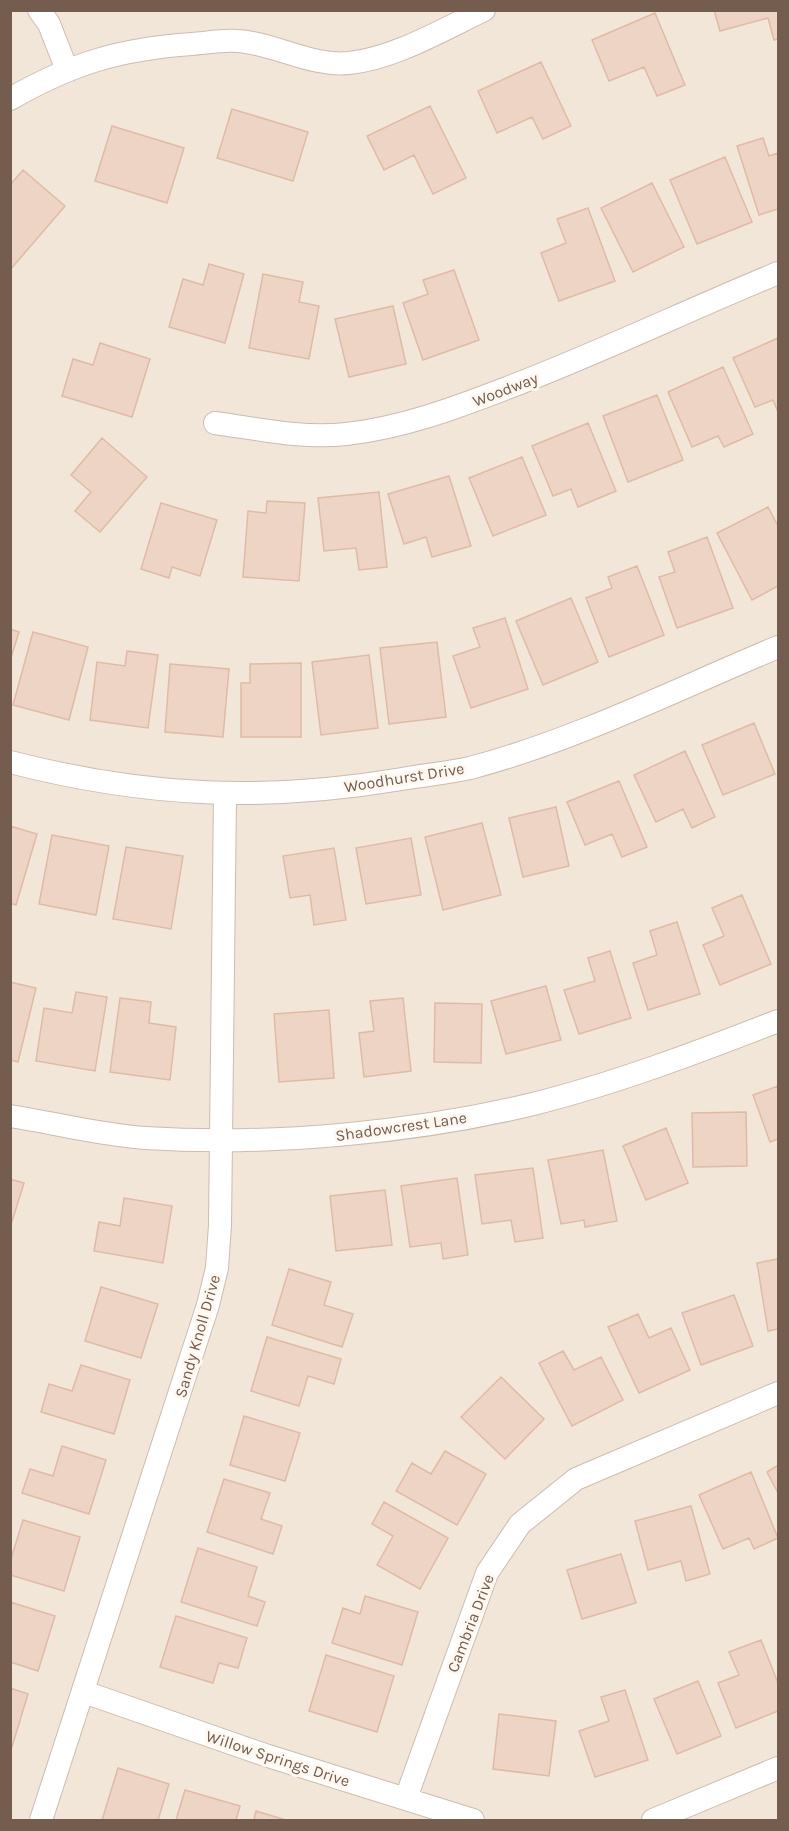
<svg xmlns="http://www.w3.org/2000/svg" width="789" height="1831" viewBox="0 0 789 1831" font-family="Karla,sans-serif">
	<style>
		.residential { fill: #f2e6d9 }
		.building { fill: #eed4c4; stroke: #dfbba5; stroke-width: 1.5 }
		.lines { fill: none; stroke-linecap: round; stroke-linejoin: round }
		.minor-casing { stroke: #ccbcb0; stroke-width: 24 }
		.minor { stroke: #fff; stroke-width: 22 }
		.labels { text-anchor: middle; stroke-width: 6; stroke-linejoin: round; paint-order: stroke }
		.street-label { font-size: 16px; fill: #745c4f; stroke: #fef8f0 }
	</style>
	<rect width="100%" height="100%" fill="#fbf4ea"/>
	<path class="residential" d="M11,11H778V1820H11Z"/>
	<path class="building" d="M714,10H778V39L774,40L768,18L720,31Z
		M655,13L685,85L657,96L644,67L609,81L592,40Z
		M541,62L571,126L543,139L532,117L497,133L478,91Z
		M430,106L466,178L433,194L414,155L384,170L367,136Z
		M232,109L308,132L293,181L217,158Z
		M112,126L184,148L167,203L95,181Z
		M763,138L769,156L778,153V209L759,215L737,146Z
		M725,157L752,222L697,244L670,180Z
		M23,170L65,206L10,270V185Z
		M652,183L684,247L633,272L601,208Z
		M588,208L615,281L559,301L541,253L566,243L557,219Z
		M209,264L244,274L225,343L169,327L183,279L203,285Z
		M454,270L479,340L423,360L403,303L428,294L423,280Z
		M263,274L303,282L299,302L319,306L309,359L249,348Z
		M393,306L406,364L349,377L335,319Z
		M778,338V412L773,400L755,407L733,358Z
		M100,343L150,359L132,417L62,396L73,359L93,365Z
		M723,367L753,434L724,447L718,436L692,447L668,392Z
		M657,395L683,460L628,482L603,416Z
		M588,423L616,491L578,507L571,489L553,496L532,446Z
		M102,438L147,477L100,532L75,511L91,492L71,475Z
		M522,457L546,515L493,536L469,478Z
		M449,476L471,546L432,557L426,537L404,544L388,494Z
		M379,492L387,567L359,570L356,548L324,551L318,498Z
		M267,501L305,503L299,581L243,577L248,511L266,513Z
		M161,503L217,520L200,576L172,567L169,578L141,569Z
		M768,507L778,526V586L752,600L717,533Z
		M707,537L733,608L677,628L659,577L675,572L668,552Z
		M637,566L664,635L609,657L586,598L612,588L608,577Z
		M571,598L598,662L543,685L516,621Z
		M505,618L528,689L471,708L453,656L480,647L473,628Z
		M10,629L19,632L10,661Z
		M33,632L88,647L69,720L13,705Z
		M437,642L446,717L389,724L380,648Z
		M127,651L158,655L148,728L90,720L97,662L125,666Z
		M369,655L378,728L321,735L312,662Z
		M301,663V737H241V683H250V664Z
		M170,664L229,669L223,737L165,732Z
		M754,723L775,774L723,795L702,745Z
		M685,751L715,817L692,828L683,809L656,822L634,775Z
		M619,781L647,847L622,857L612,834L585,845L567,802Z
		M556,807L569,866L523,877L509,818Z
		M482,823L501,895L443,910L425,837Z
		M10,826L37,834L16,905L10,903Z
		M52,835L109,846L96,915L39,904Z
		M411,838L421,895L366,904L356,848Z
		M126,847L183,856L171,929L113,919Z
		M334,848L346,920L314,925L310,895L290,898L283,856Z
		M742,895L771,964L720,985L703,945L724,936L712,908Z
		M677,922L700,994L648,1010L633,963L657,955L650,931Z
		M610,951L631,1018L579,1034L564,990L595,981L588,958Z
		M10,982L36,988L18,1062L10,1060Z
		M546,986L561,1040L506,1054L491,1001Z
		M76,992L107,997L95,1071L36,1061L44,1008L72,1013Z
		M120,998L151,1002L149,1023L176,1027L170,1080L110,1072Z
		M403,998L411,1071L364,1077L359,1033L374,1031L370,1001Z
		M435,1003L482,1004L481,1063L434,1062Z
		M329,1010L334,1078L279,1082L274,1014Z
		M778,1086V1139L770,1142L753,1095Z
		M746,1112L747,1166L693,1167L692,1113Z
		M666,1128L688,1183L646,1200L623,1146Z
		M603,1150L617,1221L585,1227L584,1220L561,1224L548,1160Z
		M533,1168L543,1238L515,1242L511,1220L482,1224L475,1175Z
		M457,1178L468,1255L443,1259L441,1243L410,1247L401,1186Z
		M10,1179L24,1183L10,1228Z
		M385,1190L392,1245L336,1251L330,1196Z
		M124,1198L172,1206L163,1263L94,1251L99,1222L120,1226Z
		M778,1259V1329L768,1331L757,1263Z
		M289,1269L331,1282L324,1305L353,1314L342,1347L272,1325Z
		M101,1287L158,1304L141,1358L85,1341Z
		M734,1295L753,1346L701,1365L682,1313Z
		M638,1314L649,1338L671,1328L690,1370L639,1393L608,1327Z
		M267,1337L341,1359L334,1384L308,1376L299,1406L251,1391Z
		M563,1351L574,1370L601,1357L623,1400L572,1426L539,1363Z
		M81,1365L130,1380L114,1434L41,1412L49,1384L72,1391Z
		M501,1377L544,1419L505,1459L461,1417Z
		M244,1416L300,1433L285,1481L230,1465Z
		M62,1446L106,1460L89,1514L22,1493L30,1469L53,1476Z
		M445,1451L486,1474L457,1525L396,1491L412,1463L431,1474Z
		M778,1465V1493L767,1472Z
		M751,1472L778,1538L754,1549L749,1538L723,1549L699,1495Z
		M224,1479L270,1493L261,1519L282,1526L273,1554L207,1532Z
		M384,1502L448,1538L420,1589L377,1565L393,1536L372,1524Z
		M691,1506L710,1574L686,1581L681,1561L648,1570L635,1521Z
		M23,1520L80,1537L64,1591L10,1575V1562Z
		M198,1548L257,1567L248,1596L265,1602L257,1626L181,1602Z
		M621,1554L636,1603L582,1619L567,1570Z
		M365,1596L418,1612L402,1665L332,1643L343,1608L360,1614Z
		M10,1602L55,1616L38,1671L10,1662Z
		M176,1616L247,1638L238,1668L219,1663L213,1683L160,1667Z
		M761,1640L778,1683V1711L736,1728L718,1683L739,1675L729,1652Z
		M326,1655L394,1676L377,1732L309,1711Z
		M698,1681L721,1736L677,1754L654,1699Z
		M10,1688L28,1694L12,1747L10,1746Z
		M625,1690L648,1760L595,1777L579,1731L609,1721L601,1697Z
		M499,1714L556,1721L549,1776L493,1769Z
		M118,1768L169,1784L158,1820H102Z
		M185,1790L240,1806L236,1820H176Z
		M256,1811L286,1820H254Z"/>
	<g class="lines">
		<g class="minor-casing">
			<path id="minor" d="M39,10L49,24L67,70
				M10,99C73,63 120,49 192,44C206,43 222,40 237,41C274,43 311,67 349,63C393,59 444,29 484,10
				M215,423C258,429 303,439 346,434C402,428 455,408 507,388C599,353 688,310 778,273
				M10,762C146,797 265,802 402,779C424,775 448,773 470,768C576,740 677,689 778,647
				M10,1116C55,1123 100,1135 145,1138C268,1146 414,1133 533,1104C617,1083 698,1052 778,1021
				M84,1692L265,1755L473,1820
				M406,1798L487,1573L520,1524L576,1479L778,1393
				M41,1820L208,1305L217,1268L220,1225L225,795
				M653,1820L778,1768"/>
		</g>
		<use href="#minor" class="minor"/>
	</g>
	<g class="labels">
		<g class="street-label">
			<text transform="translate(505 389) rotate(-21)" y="6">Woodway</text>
			<text transform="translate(404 777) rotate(-9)" y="6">Woodhurst Drive</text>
			<text transform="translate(401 1126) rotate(-8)" y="6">Shadowcrest Lane</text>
			<text transform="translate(197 1336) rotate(-74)" y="6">Sandy Knoll Drive</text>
			<text transform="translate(470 1623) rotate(-69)" y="6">Cambria Drive</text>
			<text transform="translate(278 1758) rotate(18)" y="6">Willow Springs Drive</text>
		</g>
	</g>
	<rect width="789" height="1831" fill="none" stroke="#745c4f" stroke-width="24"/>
</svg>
